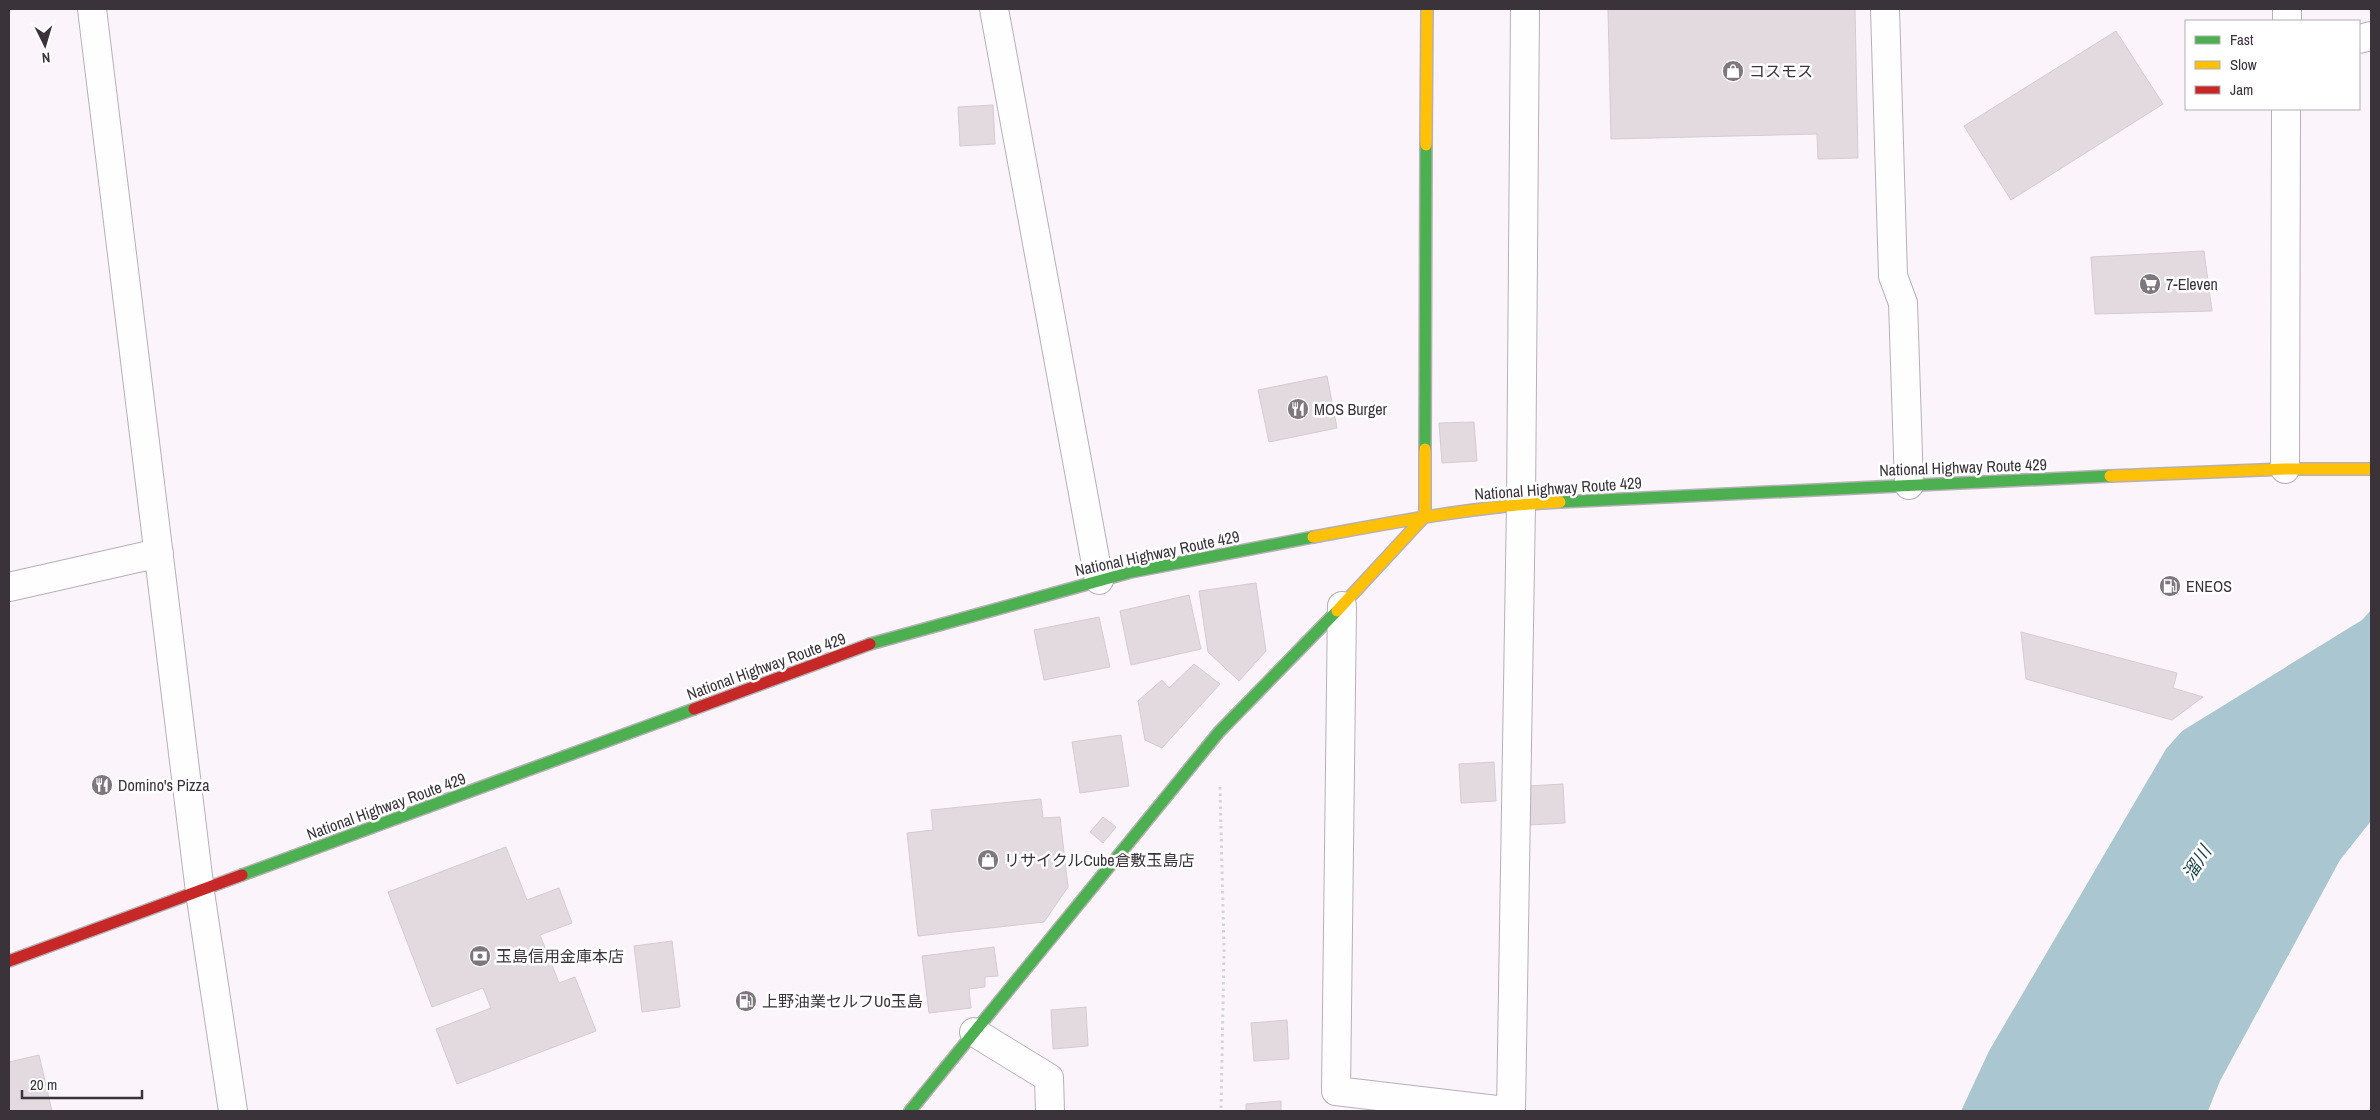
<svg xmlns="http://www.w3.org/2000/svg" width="2380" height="1120" viewBox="0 0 2380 1120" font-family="'Archivo Narrow','Noto Sans JP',sans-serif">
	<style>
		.water { fill: #aac6d0 }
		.building { fill: #e2dadf; stroke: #d3ccd1 }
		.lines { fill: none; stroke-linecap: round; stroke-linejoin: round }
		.street-casing { stroke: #b6b0b6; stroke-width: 30 }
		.fast-casing { stroke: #b6b0b6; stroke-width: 14 }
		.slow-casing { stroke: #b6b0b6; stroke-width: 14 }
		.jam-casing { stroke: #b6b0b6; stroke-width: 14 }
		.path { stroke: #d6d3d6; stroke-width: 3; stroke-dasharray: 2.5 4; stroke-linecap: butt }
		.street { stroke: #fefefe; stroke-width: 28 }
		.fast { stroke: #4caf50; stroke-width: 11 }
		.slow { stroke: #ffc107; stroke-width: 11 }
		.jam { stroke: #c62828; stroke-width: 11 }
		.labels { text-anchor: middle; stroke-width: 5; stroke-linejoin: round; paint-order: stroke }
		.poi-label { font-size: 16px; fill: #3a333a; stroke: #fff; text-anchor: start }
		.street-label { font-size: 16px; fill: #3a333a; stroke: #fff }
		.water-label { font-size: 18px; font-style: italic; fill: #173f48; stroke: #fff }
	</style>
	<rect width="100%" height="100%" fill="#fbf5fb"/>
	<path class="water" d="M2371,610V821L2340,860L2220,1081L2208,1111H1961L1989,1051L2166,749L2182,731L2362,620Z"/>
	<path class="building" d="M1608,9H1855L1858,158L1818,159L1817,134L1611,139Z
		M2116,31L2163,104L2011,200L1964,126Z
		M993,105L995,144L960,146L958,107Z
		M2204,251L2212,311L2095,314L2091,257Z
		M1327,376L1337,428L1269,442L1258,390Z
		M1474,422L1477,461L1442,463L1439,423Z
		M1256,583L1266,651L1239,681L1208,652L1199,591Z
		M1189,595L1201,649L1131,665L1120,611Z
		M1099,617L1110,667L1044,680L1034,630Z
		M2021,632L2177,673L2173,688L2203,697L2172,720L2026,679Z
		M1194,664L1220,684L1162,748L1145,740L1138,701L1162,680L1169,688Z
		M1121,735L1129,786L1080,793L1072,742Z
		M1494,762L1496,801L1461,803L1459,764Z
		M1563,784L1565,823L1530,825L1528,786Z
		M1041,799L1043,818L1060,817L1068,887L1044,922L918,936L907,833L933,830L931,810Z
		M1103,817L1116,827L1103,843L1090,832Z
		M506,847L527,900L559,888L572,923L540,935L559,983L575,977L596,1031L457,1084L436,1029L491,1008L483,988L432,1007L388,892Z
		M672,941L680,1007L642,1012L634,946Z
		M994,947L998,976L985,977V987L969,989L971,1008L929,1013L922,956Z
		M1086,1007L1088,1046L1053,1049L1051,1010Z
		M1287,1020L1289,1059L1254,1061L1251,1023Z
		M39,1055L52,1111H9V1062Z
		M1281,1101V1111H1246V1104Z"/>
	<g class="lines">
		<g class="street-casing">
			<path id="street" d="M92,9L200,892L233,1111
				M994,9L1099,580
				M1885,9L1893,276L1903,303L1909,485
				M2287,21V9
				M2359,39L2371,36
				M2285,469L2286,109
				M9,587L159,553
				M1342,606L1336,1091L1505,1111
				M974,1032L1049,1078L1050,1111
				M1511,1111L1521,504L1525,9"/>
		</g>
		<g class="fast-casing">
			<path id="fast" d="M1425,449L1426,145
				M1560,502L2110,476
				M870,644L1131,572L1313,537
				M242,875L694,709
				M910,1111L1219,732L1337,611"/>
		</g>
		<g class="slow-casing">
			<path id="slow" d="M1426,145L1427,9
				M2110,476L2285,469H2371
				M1313,537C1395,522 1477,506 1560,502
				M1337,611L1425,516V449"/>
		</g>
		<g class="jam-casing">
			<path id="jam" d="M694,709L870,644
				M9,961L242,875"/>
		</g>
		<path class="path" d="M1220,787L1224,950L1221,1111"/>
		<use href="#street" class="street"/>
		<use href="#fast" class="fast"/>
		<use href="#slow" class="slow"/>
		<use href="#jam" class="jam"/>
	</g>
	<defs>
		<g id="shop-disc" transform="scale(1.125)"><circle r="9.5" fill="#7e777e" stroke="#fff"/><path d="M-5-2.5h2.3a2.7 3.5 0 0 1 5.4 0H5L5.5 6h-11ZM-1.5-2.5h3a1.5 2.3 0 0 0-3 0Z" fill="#fff"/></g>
		<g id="supermarket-disc" transform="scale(1.125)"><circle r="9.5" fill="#7e777e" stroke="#fff"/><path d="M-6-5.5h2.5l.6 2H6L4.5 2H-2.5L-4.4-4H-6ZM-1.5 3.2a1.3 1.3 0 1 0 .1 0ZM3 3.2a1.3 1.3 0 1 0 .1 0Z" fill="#fff"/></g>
		<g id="restaurant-disc" transform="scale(1.125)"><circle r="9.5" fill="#7e777e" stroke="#fff"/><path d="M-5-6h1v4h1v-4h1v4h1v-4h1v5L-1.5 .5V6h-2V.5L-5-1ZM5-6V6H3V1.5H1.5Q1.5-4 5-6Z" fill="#fff"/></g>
		<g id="fuel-disc" transform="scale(1.125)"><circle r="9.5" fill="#7e777e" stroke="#fff"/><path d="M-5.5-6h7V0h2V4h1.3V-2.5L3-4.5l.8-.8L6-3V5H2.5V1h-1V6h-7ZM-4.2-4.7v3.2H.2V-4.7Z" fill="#fff"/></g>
		<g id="bank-disc" transform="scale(1.125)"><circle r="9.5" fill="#7e777e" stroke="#fff"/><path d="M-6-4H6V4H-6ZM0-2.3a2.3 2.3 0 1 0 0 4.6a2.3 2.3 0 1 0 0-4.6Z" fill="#fff"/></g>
	</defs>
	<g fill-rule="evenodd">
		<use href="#shop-disc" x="1733" y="71"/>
		<use href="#supermarket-disc" x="2150" y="284"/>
		<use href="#restaurant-disc" x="1298" y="409"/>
		<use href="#fuel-disc" x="2170" y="586"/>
		<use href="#restaurant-disc" x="102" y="785"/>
		<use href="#shop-disc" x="988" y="860"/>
		<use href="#bank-disc" x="480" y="956"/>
		<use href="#fuel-disc" x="746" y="1001"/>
	</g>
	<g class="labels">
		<g class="poi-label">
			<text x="1749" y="77">コスモス</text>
			<text x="2166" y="290">7-Eleven</text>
			<text x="1314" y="415">MOS Burger</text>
			<text x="2186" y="592">ENEOS</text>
			<text x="118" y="791">Domino's Pizza</text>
			<text x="1004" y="866">リサイクルCube倉敷玉島店</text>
			<text x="496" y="962">玉島信用金庫本店</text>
			<text x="762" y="1007">上野油業セルフUo玉島</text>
		</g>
		<g class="street-label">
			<text transform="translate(1963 467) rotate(-2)" y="6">National Highway Route 429</text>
			<text transform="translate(1558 488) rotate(-4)" y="6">National Highway Route 429</text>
			<text transform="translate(1157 553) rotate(-12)" y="6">National Highway Route 429</text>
			<text transform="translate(766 666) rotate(-20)" y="6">National Highway Route 429</text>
			<text transform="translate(386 806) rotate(-20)" y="6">National Highway Route 429</text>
		</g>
		<g class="water-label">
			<text transform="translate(2197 863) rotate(-57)" y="6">溜川</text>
		</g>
	</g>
	<rect width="2380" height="1120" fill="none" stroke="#3a333a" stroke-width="20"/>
	<rect x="2185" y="20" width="175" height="90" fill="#ffffff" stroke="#b0adb0"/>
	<rect x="2195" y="36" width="25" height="8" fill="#4caf50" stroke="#b0adb0"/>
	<text x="2230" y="45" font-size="15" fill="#3a333a">Fast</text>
	<rect x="2195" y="61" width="25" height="8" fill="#ffc107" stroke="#b0adb0"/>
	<text x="2230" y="70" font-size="15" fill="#3a333a">Slow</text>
	<rect x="2195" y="86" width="25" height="8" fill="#c62828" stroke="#b0adb0"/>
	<text x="2230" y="95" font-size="15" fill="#3a333a">Jam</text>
	<g transform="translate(45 45) rotate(175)" stroke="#ffffff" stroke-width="4" paint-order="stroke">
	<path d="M0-4L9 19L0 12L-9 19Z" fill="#3a333a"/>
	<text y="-8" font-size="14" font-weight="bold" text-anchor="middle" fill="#3a333a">N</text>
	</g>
	<path d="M22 1090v8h120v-8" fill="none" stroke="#3a333a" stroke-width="2.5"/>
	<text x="30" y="1090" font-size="15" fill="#3a333a" stroke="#ffffff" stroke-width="4" paint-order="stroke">20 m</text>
</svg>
